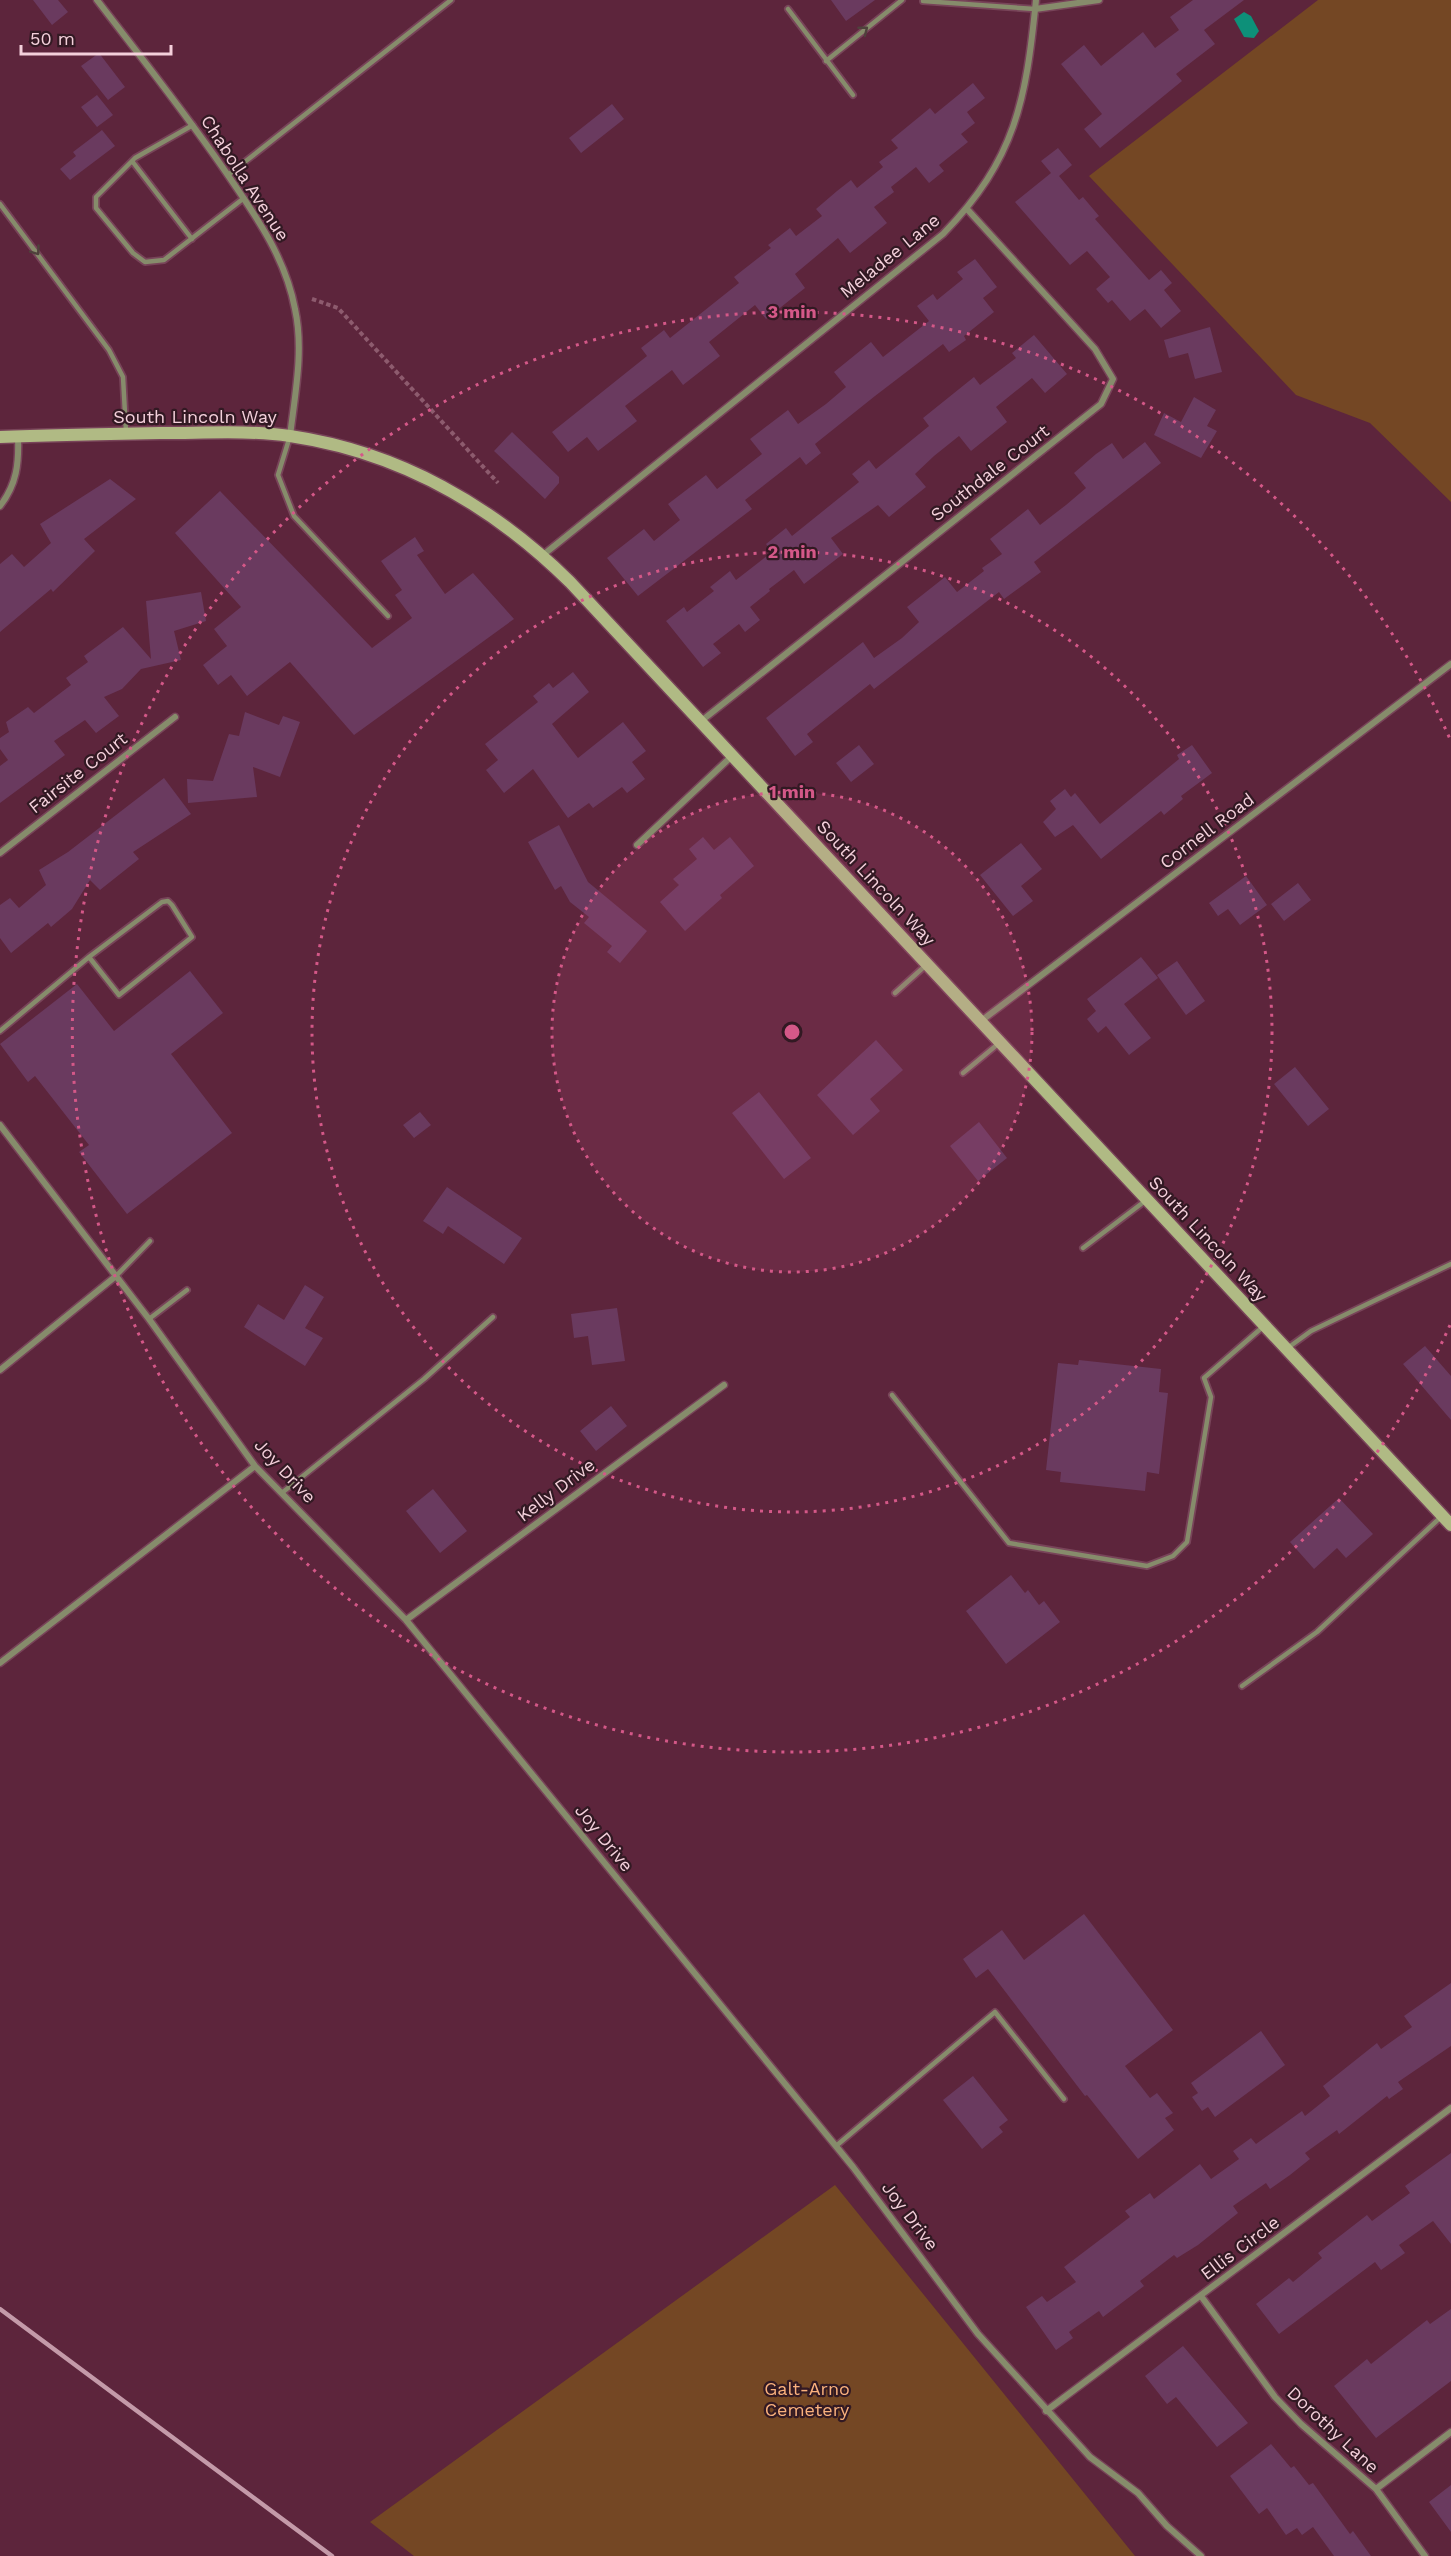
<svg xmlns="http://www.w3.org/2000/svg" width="1451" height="2556" viewBox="0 0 1451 2556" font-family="'Work Sans',sans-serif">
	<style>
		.green { fill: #744724 }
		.water { fill: #0d9079 }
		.building { fill: #6a3a5f }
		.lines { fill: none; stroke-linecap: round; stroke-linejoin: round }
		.lane-casing { stroke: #784459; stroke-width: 8 }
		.street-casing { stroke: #784459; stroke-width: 9 }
		.secondary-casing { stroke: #784459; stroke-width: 15 }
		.path { stroke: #8d5b6e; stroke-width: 4; stroke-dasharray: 4.5 3; stroke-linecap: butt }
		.lane { stroke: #868c6b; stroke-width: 4.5 }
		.street { stroke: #868c6b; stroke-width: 6 }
		.secondary { stroke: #b0ba84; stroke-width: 12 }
		.rail { stroke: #c49aa9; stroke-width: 4.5 }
		.oneway { stroke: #4f413c }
		.ring { fill: none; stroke: #d45888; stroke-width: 3; stroke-dasharray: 3 6 }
		.labels { text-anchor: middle; stroke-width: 4.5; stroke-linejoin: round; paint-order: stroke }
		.street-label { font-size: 18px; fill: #f4d0db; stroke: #321923 }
		.park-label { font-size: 18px; fill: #fab17d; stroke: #321923 }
		.centre { fill: #d45888; stroke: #321923; stroke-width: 3 }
		.ring-label { font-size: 18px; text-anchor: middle; font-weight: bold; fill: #d45888; stroke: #321923; stroke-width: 4.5; stroke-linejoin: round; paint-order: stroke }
	</style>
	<rect width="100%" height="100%" fill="#5d253c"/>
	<path class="green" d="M1318,0H1451V502L1370,423L1296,395L1089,176Z
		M835,2185L1135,2556H414L370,2522Z"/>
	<path class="water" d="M1244,12L1251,16L1259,31L1254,38L1244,37L1234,19Z"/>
	<path class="building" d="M33,0H58L68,12L52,25Z
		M831,0H875L846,21Z
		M1193,0H1244L1204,30L1215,44L1176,74L1182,81L1100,148L1084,129L1102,114L1061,64L1084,45L1101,66L1143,32L1155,48L1179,30L1170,17Z
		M99,53L125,87L108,100L81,66Z
		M973,83L985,98L967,112L975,123L961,134L968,142L939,165L944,171L929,183L916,167L891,187L894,192L874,207L887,223L865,241L850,253L838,238L795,274L805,288L766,319L755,305L709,342L720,356L683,385L672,370L625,406L637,421L598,451L587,437L568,452L552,432L647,356L641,348L664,330L670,338L739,283L734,277L771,248L768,245L790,228L796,236L822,216L816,209L837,191L851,180L857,188L883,167L879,162L898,148L891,140L930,108L935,114Z
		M97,95L113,115L97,127L81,107Z
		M612,104L624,119L581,153L569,138Z
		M102,130L115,146L70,180L60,169L76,156L73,152Z
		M1058,148L1072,165L1059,176L1079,200L1083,197L1099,216L1095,219L1149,280L1161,270L1172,283L1164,290L1181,311L1161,328L1145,309L1130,321L1112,300L1108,303L1096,289L1110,277L1087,251L1070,265L1015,202L1051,173L1041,161Z
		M975,259L997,287L983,298L994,312L964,336L966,340L949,352L943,344L875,396L815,444L821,453L806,465L800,457L745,500L752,509L638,596L607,558L644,529L654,541L680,520L668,504L706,475L717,489L762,454L750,439L788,410L798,424L826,404L846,387L834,372L871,342L883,357L929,321L917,306L933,294L937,300L963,279L957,272Z
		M1210,327L1222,372L1195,379L1188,353L1169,358L1164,340Z
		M1034,335L1067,374L1045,393L1032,378L996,407L1007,422L971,451L959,436L934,456L915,474L926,487L889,517L878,505L831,538L843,554L804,584L794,570L769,589L770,591L750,607L760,620L745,632L739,624L713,644L721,653L703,667L666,621L684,607L687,612L714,591L710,587L730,571L736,580L772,552L766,544L786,528L792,536L859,482L852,474L869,460L876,469L929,426L923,418L974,377L980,385L1016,358L1012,353Z
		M1194,397L1216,410L1207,426L1217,431L1201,458L1154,435L1164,413L1181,422Z
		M512,432L559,477V483L545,499L494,451Z
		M1145,442L1161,463L1034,562L1041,572L1004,599L999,592L874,689L870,684L807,734L813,742L795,756L766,718L863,642L874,658L902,638L919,622L907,607L945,577L957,592L984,571L982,568L1002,554L990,539L1028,509L1040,525L1066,505L1086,488L1074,473L1096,454L1112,443L1123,459Z
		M110,479L136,499L84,539L95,551L53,592L51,589L0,632V564L12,554L24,567L51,543L40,524Z
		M220,491L372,648L412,618L395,595L402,590L381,561L415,537L424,551L417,555L445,594L473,573L514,619L354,735L290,662L247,696L231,675L218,685L203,665L227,646L214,629L241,607L175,533Z
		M201,592L206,621L174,631L181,660L141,669L122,689L104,697L119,716L96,733L85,720L54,741L65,755L0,803V766L8,760L0,749V738L9,732L6,722L28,707L34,713L71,685L66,678L88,662L84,656L123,627L151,659L146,601Z
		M573,672L589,692L552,724L578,758L623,722L646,751L632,762L645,779L627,793L622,787L593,808L589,803L568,818L533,769L504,793L486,770L498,760L485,744L538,702L533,696L549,683L553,688Z
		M245,712L279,725L283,716L300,722L280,777L253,767L257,797L188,803L187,779L213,781L229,734L239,736Z
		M859,745L874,764L851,782L836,763Z
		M1192,745L1212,773L1181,796L1183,799L1164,815L1161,811L1101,859L1073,825L1055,837L1043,822L1056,809L1050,801L1065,789L1071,797L1075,793L1100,824L1179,759L1177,755Z
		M164,778L191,814L133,852L139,859L100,890L90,880L72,909L51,927L48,923L11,953L0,938V905L10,898L19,908L46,885L39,870L68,852Z
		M559,825L588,882L647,931L620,963L607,952L612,946L584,923L589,917L570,902L561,886L555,890L528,842Z
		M703,837L714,850L730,837L754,866L720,895L722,898L685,931L660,902L679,885L673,879L697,859L689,849Z
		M1021,843L1042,869L1021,886L1033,901L1013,916L980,875Z
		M1246,876L1267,905L1240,925L1228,909L1218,916L1209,903Z
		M1298,883L1311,900L1284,921L1271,904Z
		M1141,957L1158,978L1124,1004L1151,1038L1129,1055L1106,1026L1098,1033L1087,1019L1096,1011L1087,999Z
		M1177,961L1205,1001L1186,1015L1157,975Z
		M190,971L223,1013L171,1054L232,1133L127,1214L79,1152L89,1145L35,1076L28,1082L0,1044L77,984L114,1031Z
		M876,1040L903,1070L870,1099L880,1111L853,1135L817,1095Z
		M1295,1067L1329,1109L1308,1126L1274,1084Z
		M759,1092L811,1158L784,1179L732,1113Z
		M420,1112L431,1125L414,1138L403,1125Z
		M979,1122L1007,1158L978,1181L950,1146Z
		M447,1187L522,1238L504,1264L448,1226L443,1234L423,1221Z
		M305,1285L324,1297L305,1328L323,1338L305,1366L244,1327L258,1304L284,1320Z
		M617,1308L625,1361L592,1365L588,1336L574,1338L571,1314Z
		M1425,1346L1451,1376V1420L1403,1364Z
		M1079,1360L1161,1369L1159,1392L1168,1393L1159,1474L1147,1472L1145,1491L1060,1482L1061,1472L1046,1470L1058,1363L1078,1365Z
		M611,1406L627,1426L596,1451L580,1431Z
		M433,1489L467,1531L440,1553L406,1511Z
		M1339,1498L1373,1534L1346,1558L1337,1548L1314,1569L1290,1542Z
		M1011,1575L1025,1593L1028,1590L1039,1605L1044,1601L1060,1622L1006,1664L966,1611Z
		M1084,1914L1173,2030L1125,2066L1150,2098L1157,2093L1173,2113L1165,2118L1174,2130L1138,2159L1087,2095L1085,2096L988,1969L976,1978L963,1959L1002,1930L1024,1960Z
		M1451,1983V2046L1398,2082L1403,2089L1389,2099L1387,2096L1339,2134L1337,2130L1305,2153L1310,2159L1290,2175L1270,2189L1266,2183L1233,2206L1238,2213L1198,2245L1177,2258L1174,2255L1140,2281L1144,2286L1103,2317L1099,2311L1069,2332L1073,2338L1056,2350L1026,2307L1042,2296L1047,2302L1076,2282L1064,2267L1130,2217L1125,2211L1150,2193L1154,2199L1200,2164L1211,2179L1239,2159L1233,2151L1251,2138L1256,2144L1302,2111L1305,2116L1330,2096L1323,2086L1377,2043L1381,2049L1412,2027L1404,2016Z
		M1261,2031L1285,2065L1215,2117L1208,2107L1202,2111L1192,2097L1198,2093L1191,2083Z
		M973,2076L1008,2120L999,2127L1003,2132L982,2149L943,2100Z
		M1451,2153V2244L1433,2221L1399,2245L1405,2253L1381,2270L1375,2262L1279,2334L1256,2304L1289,2278L1293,2282L1322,2258L1318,2253L1367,2215L1372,2221L1410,2193L1405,2186Z
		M1451,2309V2381L1376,2438L1334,2386L1367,2359L1371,2364L1427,2320L1430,2324Z
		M1183,2346L1248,2423L1217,2447L1176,2397L1167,2404L1145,2376Z
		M1271,2444L1291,2468L1294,2466L1309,2485L1313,2483L1350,2534L1353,2531L1371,2556H1334L1313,2527L1302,2535L1297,2528L1286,2535L1267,2508L1259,2514L1230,2476Z
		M1451,2485V2532L1429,2502Z"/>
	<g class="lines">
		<g class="lane-casing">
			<path id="lane" d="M923,1L1035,9
				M788,9L853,95
				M826,61L902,0
				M193,125L135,158L96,197V208L133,253L145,262L164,260L244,198
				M132,161L192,239
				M228,175L451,0
				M0,204L109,350L123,377L126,432
				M290,436L278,475L294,516L388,616
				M895,993L925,966
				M0,1031L89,957L162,902L168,901L172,905L192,937L119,995L89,957
				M963,1073L998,1044
				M1083,1248L1145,1201
				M116,1276L150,1241
				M149,1319L187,1290
				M1289,1347L1311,1331L1451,1264
				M892,1395L1009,1543L1147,1566L1173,1556L1187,1542L1211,1397L1204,1378L1265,1325
				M283,1492L424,1379L493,1317
				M1242,1686L1317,1632L1442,1516
				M836,2146L995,2012L1064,2099"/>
		</g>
		<g class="street-casing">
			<path id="street" d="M97,0C140,56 183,110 223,168C253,212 285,255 295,309C304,350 295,394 290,436
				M1035,9L1099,0
				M0,506C17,484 19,463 18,437
				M543,555L943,234C1016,159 1026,100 1036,0
				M700,722L1101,404L1113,379L1095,349L967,209
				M637,845L732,756
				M0,853L175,717
				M981,1021L1451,664
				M0,1125L149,1319L255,1466L406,1620L853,2167L978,2334L1090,2457L1138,2493L1167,2526L1201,2556
				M0,1370L116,1276
				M406,1620L724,1385
				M0,1663L255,1466
				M1201,2296L1275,2397L1301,2424L1376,2489L1425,2556
				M1046,2411L1451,2108
				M1376,2489L1451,2432"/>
		</g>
		<g class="secondary-casing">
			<path id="secondary" d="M0,437C54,435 109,434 163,433C205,433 248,430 290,436C399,452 493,506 570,582L1451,1525"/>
		</g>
		<path class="path" d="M312,299L338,308L498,483"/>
		<use href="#lane" class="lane"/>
		<use href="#street" class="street"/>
		<use href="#secondary" class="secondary"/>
		<path class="rail" d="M0,2309L332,2556"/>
	</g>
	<defs><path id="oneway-chevron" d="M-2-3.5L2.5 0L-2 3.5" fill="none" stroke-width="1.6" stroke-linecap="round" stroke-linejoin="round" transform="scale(1.5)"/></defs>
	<g class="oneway">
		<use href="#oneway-chevron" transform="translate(864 30) rotate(-38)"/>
		<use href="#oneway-chevron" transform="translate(36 251) rotate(54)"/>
	</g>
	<circle cx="792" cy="1032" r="240" fill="#d45888" fill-opacity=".12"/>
	<g class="ring">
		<circle cx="792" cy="1032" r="240"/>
		<circle cx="792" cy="1032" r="480"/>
		<path d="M1450 1325A720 720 0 1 1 1450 739"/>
	</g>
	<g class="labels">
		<g class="street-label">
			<text transform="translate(245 178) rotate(57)" y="6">Chabolla Avenue</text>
			<text transform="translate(890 256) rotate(-39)" y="6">Meladee Lane</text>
			<text x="195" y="423">South Lincoln Way</text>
			<text transform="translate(990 473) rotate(-38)" y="6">Southdale Court</text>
			<text transform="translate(78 773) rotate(-38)" y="6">Fairsite Court</text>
			<text transform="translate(1207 831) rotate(-37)" y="6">Cornell Road</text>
			<text transform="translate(876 883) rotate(47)" y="6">South Lincoln Way</text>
			<text transform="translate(1208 1239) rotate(47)" y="6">South Lincoln Way</text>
			<text transform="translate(285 1471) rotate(47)" y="6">Joy Drive</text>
			<text transform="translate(556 1490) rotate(-37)" y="6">Kelly Drive</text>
			<text transform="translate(604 1838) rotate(51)" y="6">Joy Drive</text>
			<text transform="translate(910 2216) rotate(53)" y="6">Joy Drive</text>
			<text transform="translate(1240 2248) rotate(-37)" y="6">Ellis Circle</text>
			<text transform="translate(1333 2430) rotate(43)" y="6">Dorothy Lane</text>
		</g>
		<g class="park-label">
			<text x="807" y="2395">Galt-Arno<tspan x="807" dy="21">Cemetery</tspan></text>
		</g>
	</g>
	<circle cx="792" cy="1032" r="9" class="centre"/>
	<g class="ring-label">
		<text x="792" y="318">3 min</text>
		<text x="792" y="558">2 min</text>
		<text x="792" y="798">1 min</text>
	</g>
	<path d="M21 45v9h150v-9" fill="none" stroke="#f4d0db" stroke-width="3"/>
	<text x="30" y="45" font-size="18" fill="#f4d0db" stroke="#321923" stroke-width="4.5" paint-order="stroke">50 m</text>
</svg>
